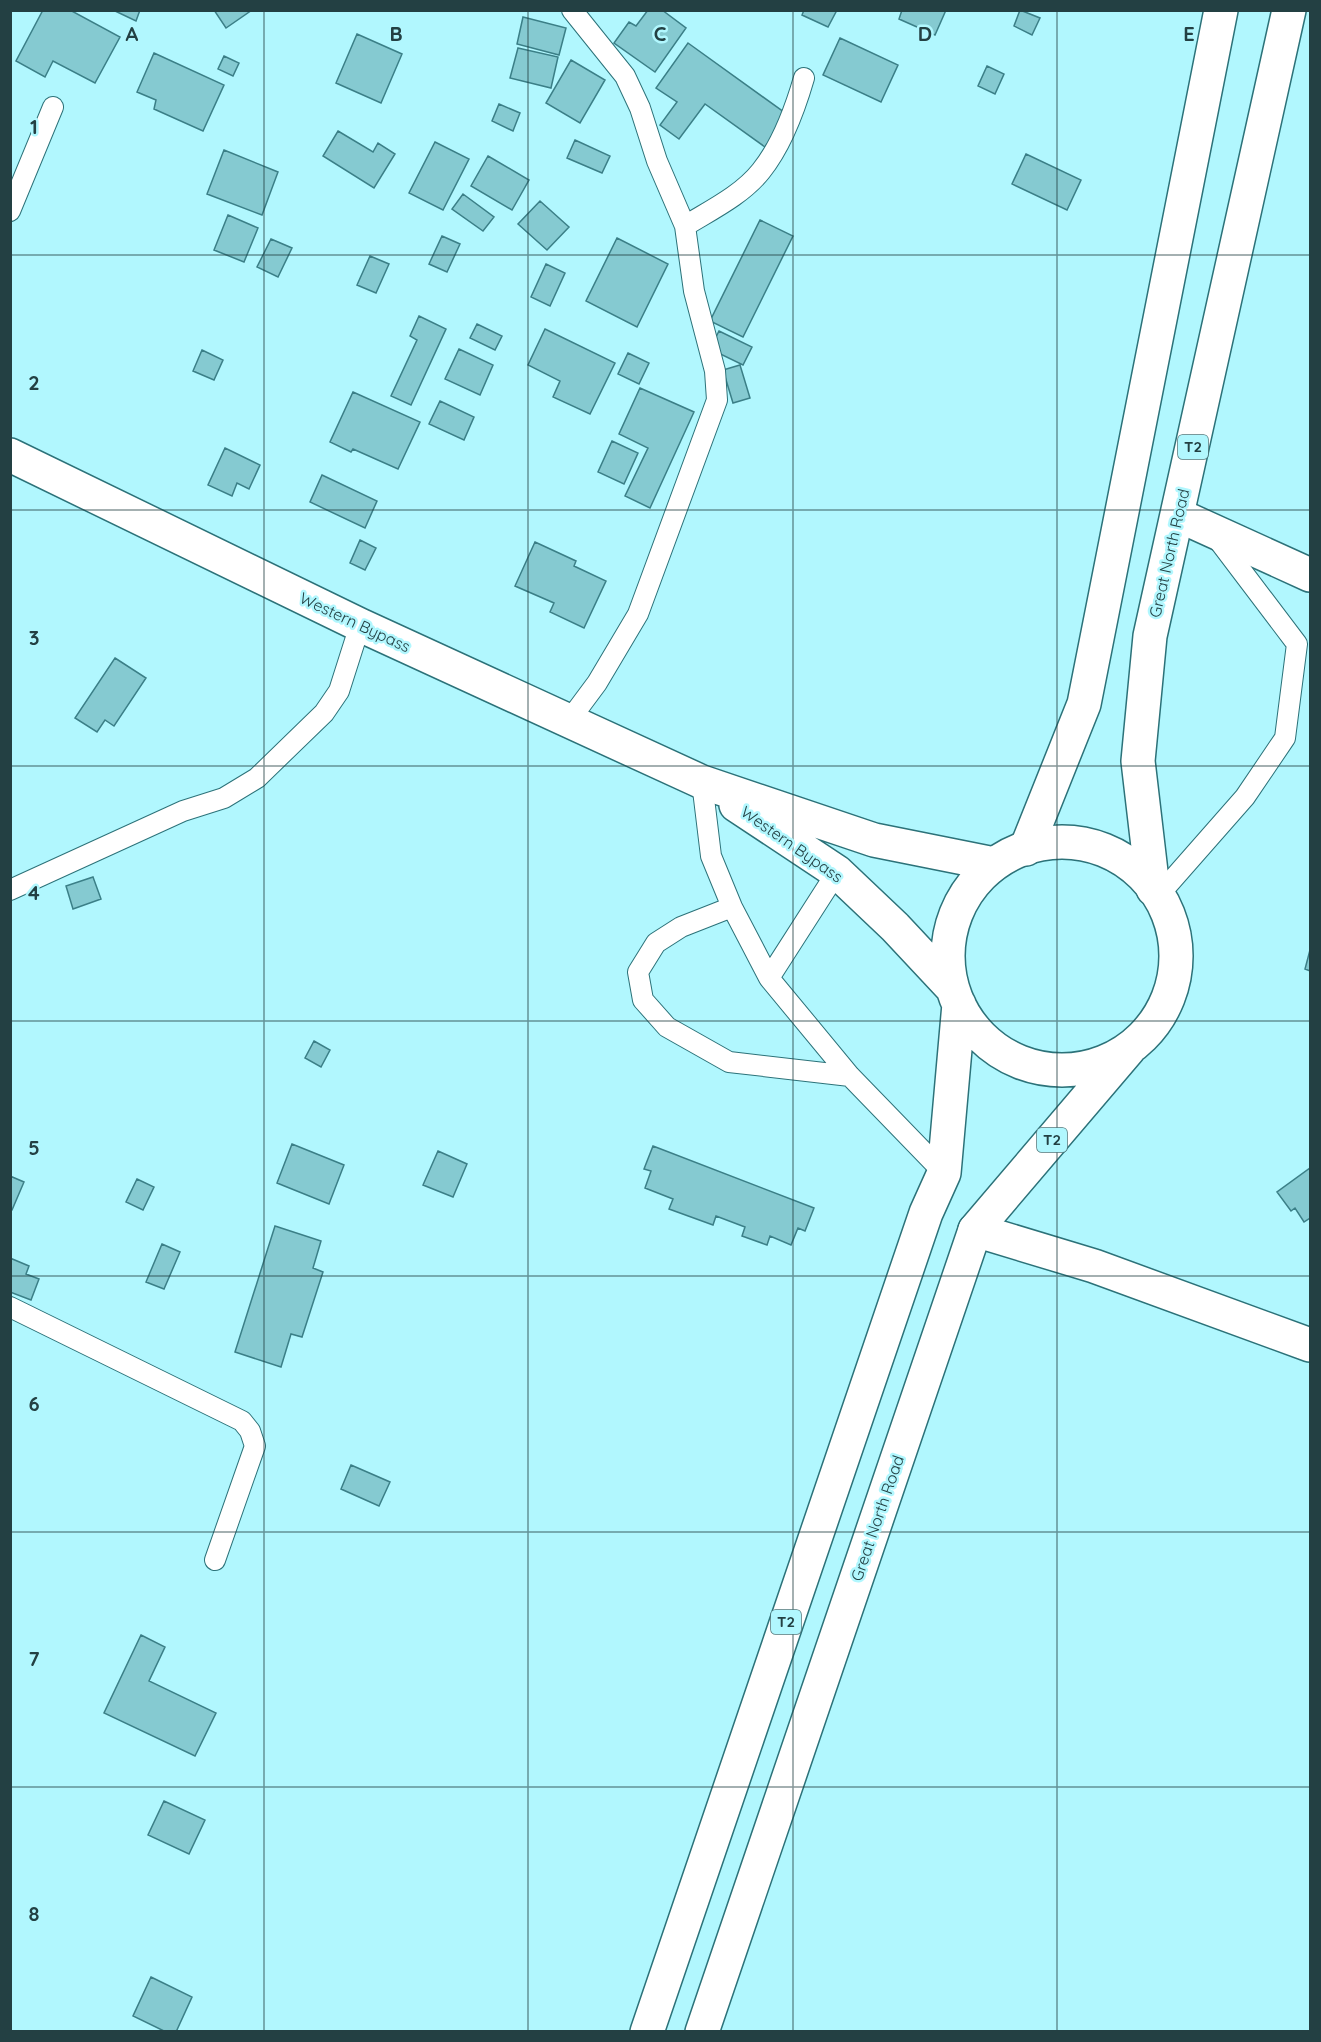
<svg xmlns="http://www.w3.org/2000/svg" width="1321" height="2042" viewBox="0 0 1321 2042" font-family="Quicksand,sans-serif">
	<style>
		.building { fill: #85cad1; stroke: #3b7f87; stroke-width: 1.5 }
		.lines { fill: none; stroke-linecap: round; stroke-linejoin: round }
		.lane-casing { stroke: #2c7279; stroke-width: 22 }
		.street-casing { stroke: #2c7279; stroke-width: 36 }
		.primary-casing { stroke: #2c7279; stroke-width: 36 }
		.highway-casing { stroke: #2c7279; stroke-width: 36 }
		.lane { stroke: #fff; stroke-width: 20 }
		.street { stroke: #fff; stroke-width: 33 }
		.primary { stroke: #fff; stroke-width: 33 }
		.highway { stroke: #fff; stroke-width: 33 }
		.grid { fill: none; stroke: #234043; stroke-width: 1.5; stroke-opacity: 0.55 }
		.labels { text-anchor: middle; stroke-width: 5; stroke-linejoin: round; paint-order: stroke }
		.shield { fill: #b1f7fe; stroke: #4e777b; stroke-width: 1.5 }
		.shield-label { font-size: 15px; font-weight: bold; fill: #234043 }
		.street-label { font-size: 16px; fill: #234043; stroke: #b1f7fe }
		.grid-label { font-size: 20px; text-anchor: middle; font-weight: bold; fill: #234043; stroke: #b1f7fe; stroke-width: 5; stroke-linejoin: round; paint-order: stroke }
	</style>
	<rect width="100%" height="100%" fill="#b1f7fe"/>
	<path class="building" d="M43,10H70L120,37L95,83L53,61L45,77L16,61Z
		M113,10H140L136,21Z
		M214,10H252L226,28Z
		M648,10H662L686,28L655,72L614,43L629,22L636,26Z
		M804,10H837L828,27L802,15Z
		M902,10H946L935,35L899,19Z
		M1020,10L1040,18L1032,35L1014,26Z
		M523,17L566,28L559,55L517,44Z
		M357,34L402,54L381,103L336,83Z
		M840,38L898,65L881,102L823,75Z
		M688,43L788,115L765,147L705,104L679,139L660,125L677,102L656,88Z
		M518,48L558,57L551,88L510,78Z
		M154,53L224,85L203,131L154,109L156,100L137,92Z
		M224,56L239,63L233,76L218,69Z
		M571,60L605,80L580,123L546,103Z
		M987,66L1004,74L995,94L978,86Z
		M499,104L520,113L513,131L492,121Z
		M338,131L373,152L378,143L395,154L374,188L323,156Z
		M575,140L610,156L602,173L567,158Z
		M435,142L469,159L443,210L409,193Z
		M224,150L278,172L262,215L207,194Z
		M1026,154L1081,180L1067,210L1012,184Z
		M488,156L529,180L512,210L471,186Z
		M463,194L494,217L483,231L452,209Z
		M540,201L569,227L547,250L518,224Z
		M228,215L258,228L244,262L214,250Z
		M760,220L793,236L743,337L710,321Z
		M442,236L460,244L447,272L429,264Z
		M617,238L668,264L637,327L586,301Z
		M271,239L292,248L278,277L257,267Z
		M370,256L389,264L376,293L357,285Z
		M546,264L565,273L550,306L531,297Z
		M419,316L446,329L411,405L391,396L417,340L410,336Z
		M477,324L502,336L495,350L470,338Z
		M545,329L615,363L590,414L553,397L560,381L528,365Z
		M719,331L752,347L743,365L710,349Z
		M459,349L493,365L480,395L445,379Z
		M202,350L223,360L214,380L193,371Z
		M628,353L649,363L639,384L618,374Z
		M740,365L750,398L733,403L723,370Z
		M640,388L694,412L650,508L625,496L648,448L619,434Z
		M353,392L420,422L398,469L353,449L351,452L330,442Z
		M440,401L474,417L464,440L429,424Z
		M612,441L638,453L624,484L598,472Z
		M225,448L260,465L249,489L237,483L232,496L208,485Z
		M322,475L377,501L365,528L310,502Z
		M360,540L376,548L365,570L350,563Z
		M535,542L576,561L574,566L606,581L584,628L550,612L554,603L515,586Z
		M115,658L146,678L114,726L105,720L97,732L75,718Z
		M93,877L101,899L73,909L66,886Z
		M1310,950V971L1305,969Z
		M314,1041L330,1050L321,1067L305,1058Z
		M292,1144L344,1165L329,1204L277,1183Z
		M653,1146L814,1208L805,1231L798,1228L791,1245L770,1236L767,1245L742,1236L745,1227L716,1216L713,1225L669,1209L673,1199L645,1188L651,1171L644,1169Z
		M438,1151L467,1164L453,1197L423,1185Z
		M1310,1168V1218L1304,1222L1295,1208L1291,1211L1277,1192Z
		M10,1176L24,1182L12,1210H10Z
		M137,1179L154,1187L143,1210L126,1202Z
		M275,1226L321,1241L313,1268L323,1272L302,1337L291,1334L281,1367L235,1352Z
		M162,1244L180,1252L164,1289L146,1282Z
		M10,1258L29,1266L26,1274L39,1279L31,1300L10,1292Z
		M351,1465L390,1482L379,1506L341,1489Z
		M141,1635L165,1647L149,1681L216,1713L195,1756L104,1713Z
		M164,1801L205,1820L189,1854L148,1835Z
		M151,1977L192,1997L176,2032H166L133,2016Z"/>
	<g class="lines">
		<g class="lane-casing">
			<path id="lane" d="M10,211L53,107
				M685,226C711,210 742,195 761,171C782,145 795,109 804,78
				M568,722L597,683L638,614L717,400L715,371L694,291L685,226L657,161L640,108L625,76L572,10
				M702,782L711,856L732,907L769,978
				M837,872L769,978L850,1076L944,1173
				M10,890L183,811L224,798L257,778L324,713L339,691L360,625
				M1158,896L1245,797L1285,738L1297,644L1216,537
				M732,907L681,927L656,943L638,972L643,1000L667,1027L729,1062L850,1076
				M10,1307L242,1421L250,1431L255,1446L215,1560"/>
		</g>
		<g class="street-casing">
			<path id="street" d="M1178,515L1310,575
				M975,1230L1094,1266L1310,1345"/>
		</g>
		<g class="primary-casing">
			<path id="primary" d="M10,455L360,625L702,782L874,840L994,864
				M736,805L837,872L895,927L953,989
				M948 956a114 114 0 1 1 228 0a114 114 0 1 1-228 0Z
				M647,2032L926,1213L944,1173L959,1004
				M702,2032L975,1230L1129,1049"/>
		</g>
		<g class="highway-casing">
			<path id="highway" d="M1026,849L1084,704L1221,10
				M1153,889L1138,761L1150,636L1289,10"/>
		</g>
		<use href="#lane" class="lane"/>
		<use href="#street" class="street"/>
		<use href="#primary" class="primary"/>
		<use href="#highway" class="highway"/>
	</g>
	<path class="grid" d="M264,10V2032M528,10V2032M793,10V2032M1057,10V2032M10,255H1310M10,510H1310M10,766H1310M10,1021H1310M10,1276H1310M10,1532H1310M10,1787H1310"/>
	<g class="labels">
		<g class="shield">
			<rect x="1178" y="435" width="30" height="24" rx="4.5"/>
			<rect x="1037" y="1128" width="30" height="24" rx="4.5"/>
			<rect x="771" y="1610" width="30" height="24" rx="4.5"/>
		</g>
		<g class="shield-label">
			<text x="1193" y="452">T2</text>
			<text x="1052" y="1145">T2</text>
			<text x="786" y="1627">T2</text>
		</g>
		<g class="street-label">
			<text transform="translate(1169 553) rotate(-77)" y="6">Great North Road</text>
			<text transform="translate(355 622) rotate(25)" y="6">Western Bypass</text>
			<text transform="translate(792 844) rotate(35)" y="6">Western Bypass</text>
			<text transform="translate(877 1518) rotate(-71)" y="6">Great North Road</text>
		</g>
	</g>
	<g class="grid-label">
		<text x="132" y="41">A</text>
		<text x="396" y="41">B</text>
		<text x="660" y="41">C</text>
		<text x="925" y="41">D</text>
		<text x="1189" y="41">E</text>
		<text x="34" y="134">1</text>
		<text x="34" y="390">2</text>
		<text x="34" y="645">3</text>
		<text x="34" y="900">4</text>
		<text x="34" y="1155">5</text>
		<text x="34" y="1411">6</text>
		<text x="34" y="1666">7</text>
		<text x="34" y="1921">8</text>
	</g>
	<rect width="1321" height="2042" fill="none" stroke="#234043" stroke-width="24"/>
</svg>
